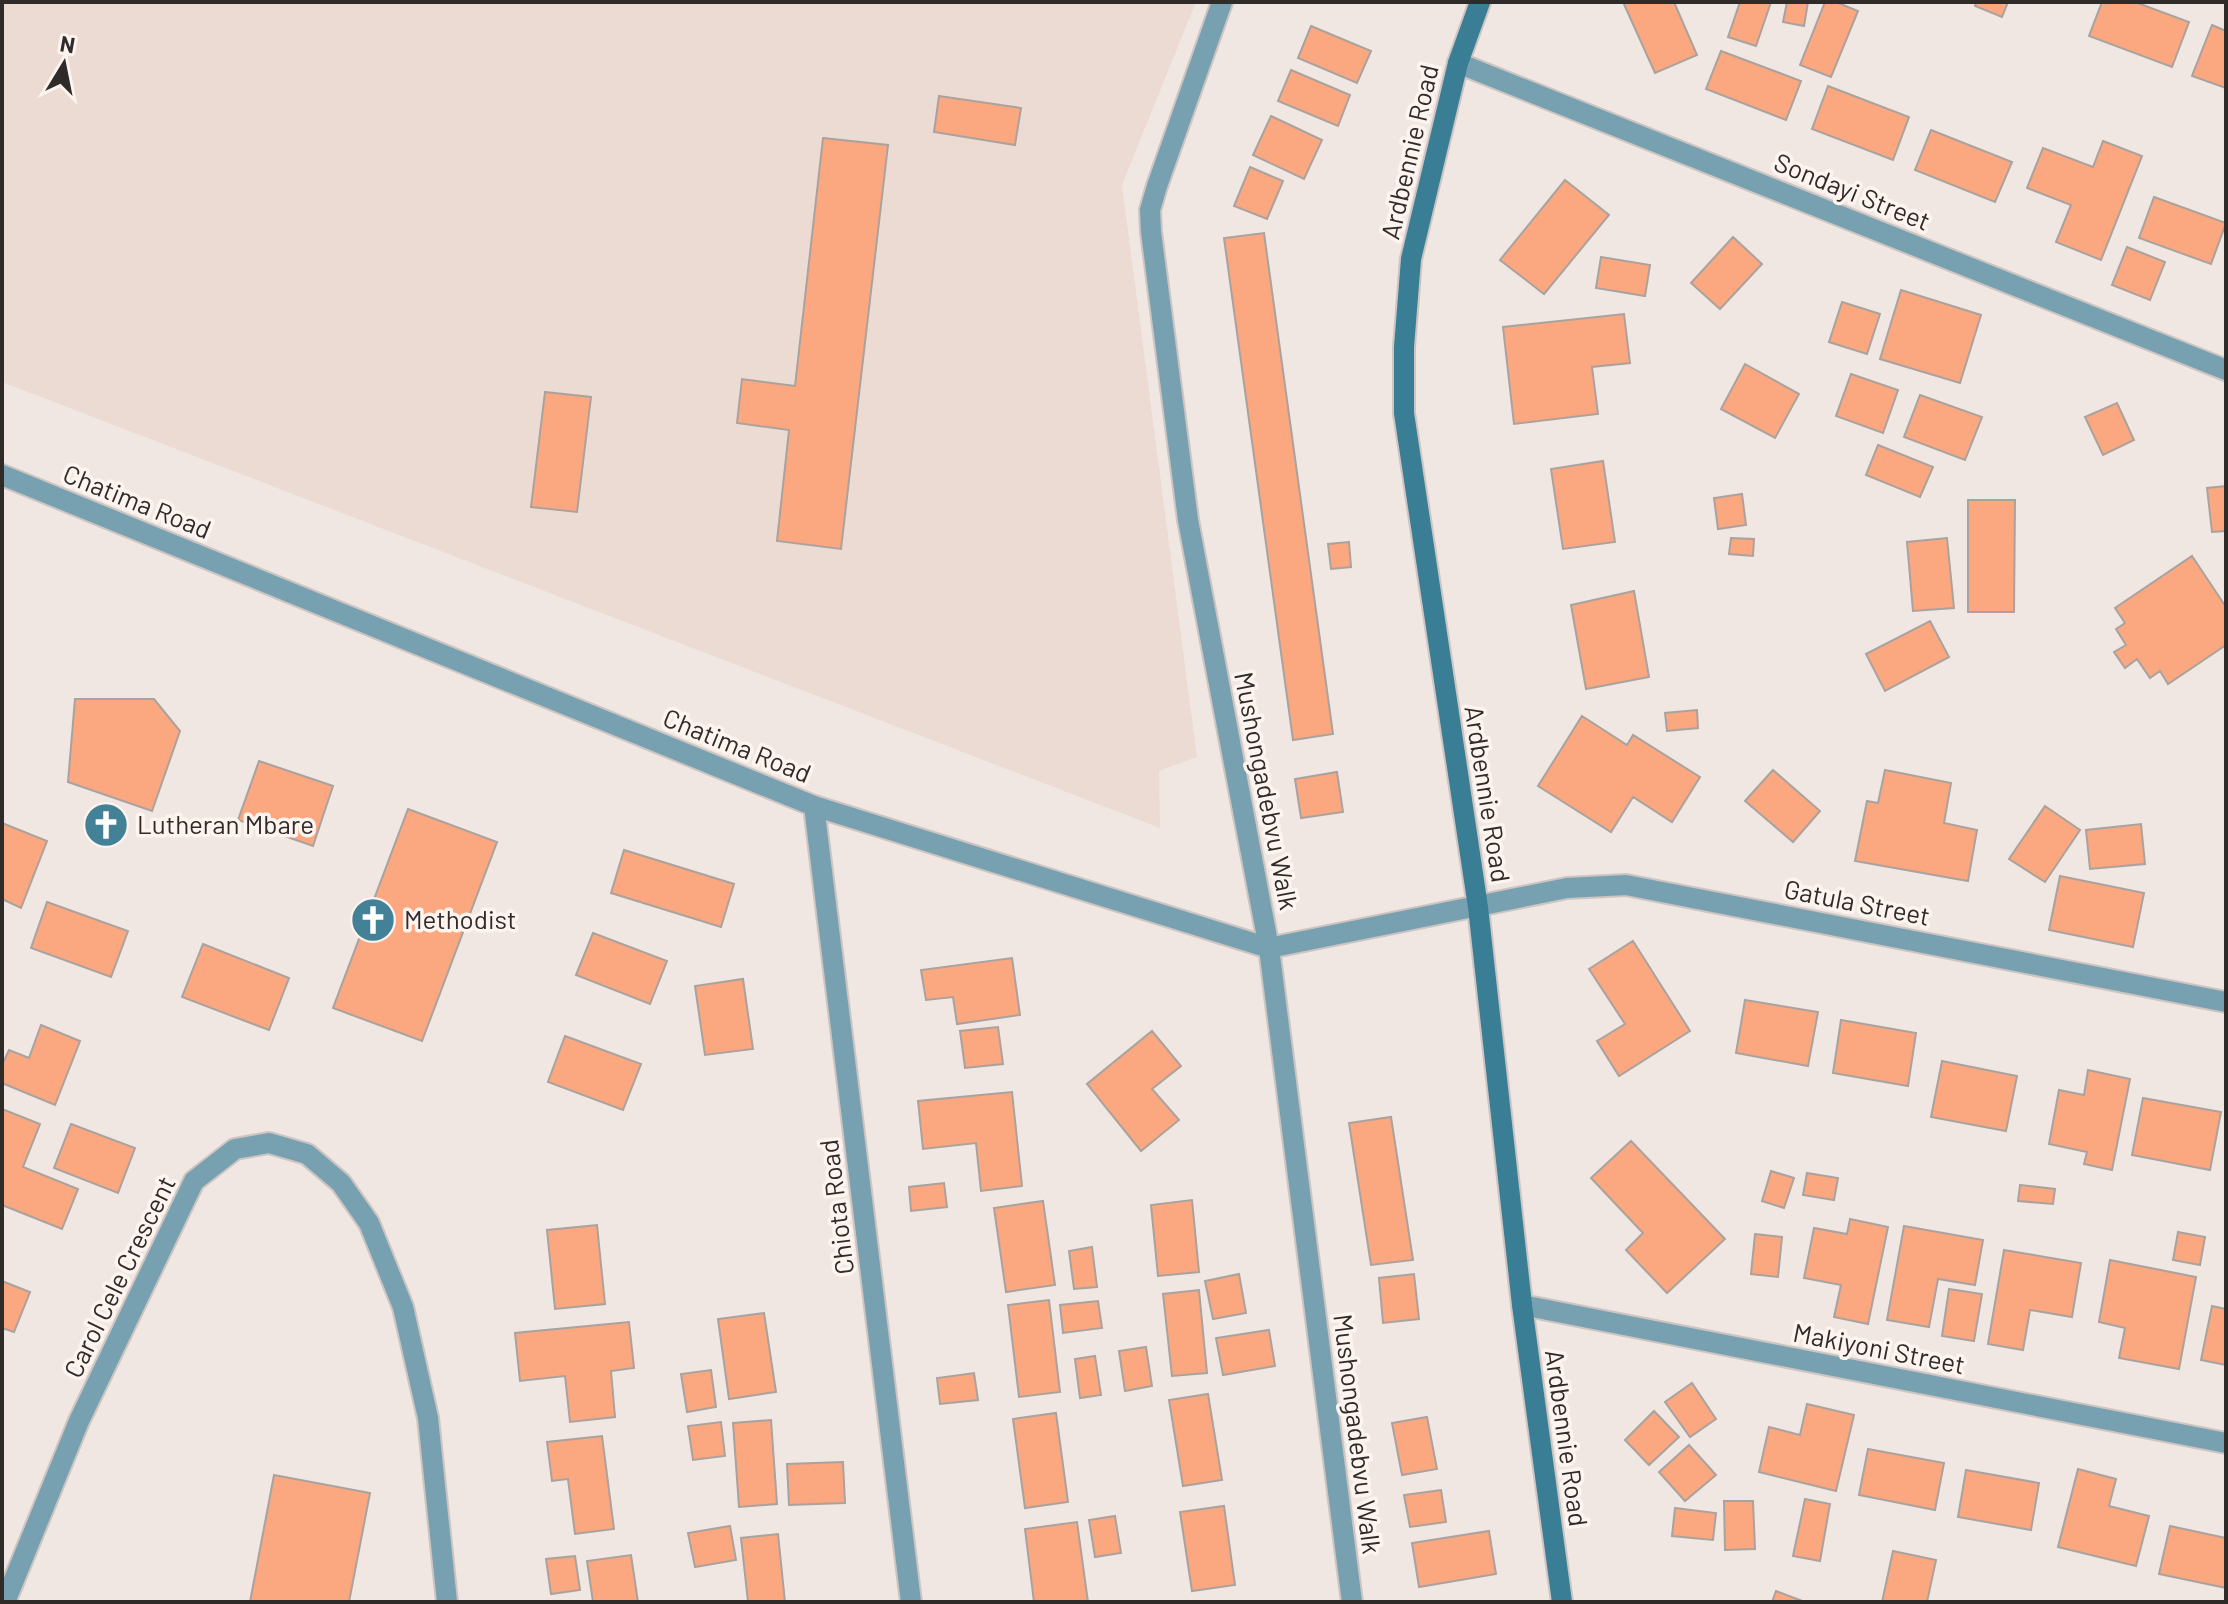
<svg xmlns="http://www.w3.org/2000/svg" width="2228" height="1604" viewBox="0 0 2228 1604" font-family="Barlow,sans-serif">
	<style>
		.built { fill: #ecdbd3 }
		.building { fill: #fba77f; stroke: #aaa29e; stroke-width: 2 }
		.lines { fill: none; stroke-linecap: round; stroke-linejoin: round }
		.minor-casing { stroke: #cdc5c2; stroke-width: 24 }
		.secondary-casing { stroke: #cdc5c2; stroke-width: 24 }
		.minor { stroke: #77a1b1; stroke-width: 20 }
		.secondary { stroke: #397e94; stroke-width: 20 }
		.labels { text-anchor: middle; stroke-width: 7; stroke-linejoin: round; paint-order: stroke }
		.street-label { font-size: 26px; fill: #2e2b29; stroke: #fdf4f0 }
		.poi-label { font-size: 26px; fill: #2e2b29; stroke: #fdf4f0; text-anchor: start }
	</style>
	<rect width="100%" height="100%" fill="#f0e7e3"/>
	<path class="built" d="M2,2H1196L1122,185L1197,757L1159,771L1160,828L2,382Z"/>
	<path class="building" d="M1623,2H1674L1697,55L1655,73Z
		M1740,2H1771L1756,46L1728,37Z
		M1787,2H1808L1804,26L1783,22Z
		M1825,2H1836L1858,11L1831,77L1800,65Z
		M1976,2H2008L2002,17L1975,6Z
		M2102,2H2135L2189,22L2172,67L2089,36Z
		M2212,25L2226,31V88L2192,76Z
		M1311,26L1371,51L1357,83L1298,58Z
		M1721,51L1801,81L1786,120L1706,89Z
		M1291,70L1350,95L1338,126L1278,101Z
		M1828,86L1909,117L1893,160L1812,129Z
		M939,96L1021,108L1015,145L934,132Z
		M1271,116L1322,140L1304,179L1253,155Z
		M1931,130L2012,162L1995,202L1915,170Z
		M823,138L888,145L841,549L777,541L789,430L737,423L742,379L795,386Z
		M2103,141L2142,156L2101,260L2056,242L2071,205L2027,188L2043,148L2093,167Z
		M1250,167L1283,181L1267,219L1234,206Z
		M1565,180L1609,215L1544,294L1500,260Z
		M2154,197L2226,223L2211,264L2139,238Z
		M1264,233L1333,734L1293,740L1224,238Z
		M1733,237L1762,264L1720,309L1691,283Z
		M2127,247L2165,262L2150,300L2112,285Z
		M1601,257L1650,265L1645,296L1596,288Z
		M1901,290L1981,315L1960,383L1880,359Z
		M1842,302L1880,314L1867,354L1829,342Z
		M1624,314L1630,363L1592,367L1598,414L1514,424L1503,327Z
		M1745,364L1799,394L1775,438L1721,409Z
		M1851,374L1898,390L1883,433L1836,416Z
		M545,392L591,397L577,512L531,507Z
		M1920,395L1982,417L1965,460L1904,437Z
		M2117,403L2134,440L2103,455L2085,417Z
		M1878,445L1933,467L1920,497L1866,475Z
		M1603,461L1615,542L1563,549L1551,469Z
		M2226,486V531L2212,532L2207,488Z
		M1742,494L1746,525L1718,529L1714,498Z
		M1968,500H2015L2014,612H1968Z
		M1731,538L1754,539L1753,556L1729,554Z
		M1947,538L1954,608L1913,611L1907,542Z
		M1349,542L1351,567L1331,569L1328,544Z
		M2192,556L2226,607V645L2168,684L2160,671L2150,678L2137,659L2125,668L2114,652L2126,645L2116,629L2125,623L2115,608Z
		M1634,591L1649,677L1586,689L1571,605Z
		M1930,621L1949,657L1885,691L1866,654Z
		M75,699H154L180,731L152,811L68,782Z
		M1697,710L1698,728L1667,731L1665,713Z
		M1582,716L1627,745L1633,735L1700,777L1672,822L1633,797L1611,832L1538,786Z
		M259,761L333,786L313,846L238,820Z
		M1773,770L1820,811L1793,842L1745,801Z
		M1885,770L1951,783L1944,823L1977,830L1968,881L1855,861L1867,801L1878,803Z
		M1337,772L1343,812L1301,818L1295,779Z
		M2045,806L2080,830L2045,882L2009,859Z
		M408,809L497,842L422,1041L333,1008Z
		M2,823L47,841L21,908L2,899Z
		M2141,824L2145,864L2090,869L2086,830Z
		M624,850L734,884L721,927L611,893Z
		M2060,876L2144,893L2133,947L2049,930Z
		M47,902L128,931L111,977L31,948Z
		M593,933L667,961L650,1004L576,975Z
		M1633,941L1690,1031L1619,1076L1597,1041L1625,1024L1589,969Z
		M203,944L289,978L269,1030L182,997Z
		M1012,958L1020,1015L957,1024L953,997L926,1000L921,970Z
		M743,979L753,1049L705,1055L695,986Z
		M1745,1000L1818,1012L1808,1066L1736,1053Z
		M1841,1020L1916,1033L1908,1086L1833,1073Z
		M41,1025L80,1041L55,1105L2,1083V1065L9,1050L29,1058Z
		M998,1027L1003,1064L965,1068L960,1031Z
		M1152,1031L1181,1066L1152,1089L1179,1120L1141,1151L1087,1084Z
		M565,1036L641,1064L623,1110L548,1082Z
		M1942,1061L2017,1076L2006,1131L1931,1117Z
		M2088,1070L2130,1079L2112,1170L2084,1164L2087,1152L2049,1144L2059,1090L2084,1095Z
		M1012,1092L1022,1186L981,1191L976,1143L923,1149L918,1101Z
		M2143,1098L2221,1112L2210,1170L2132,1155Z
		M2,1109L40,1124L23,1167L78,1189L62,1229L2,1205Z
		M1391,1117L1413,1260L1371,1265L1349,1123Z
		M71,1124L135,1148L118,1193L54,1168Z
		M1631,1141L1725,1239L1667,1293L1626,1250L1643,1233L1591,1178Z
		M1771,1171L1794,1178L1784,1208L1762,1201Z
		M1807,1173L1838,1178L1834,1200L1803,1195Z
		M944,1183L947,1207L911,1211L909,1187Z
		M2020,1185L2055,1189L2053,1204L2018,1201Z
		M1192,1200L1199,1272L1158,1276L1151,1205Z
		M1043,1201L1055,1285L1006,1292L994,1208Z
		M1850,1219L1888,1227L1868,1324L1834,1317L1841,1285L1804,1278L1814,1228L1847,1234Z
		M597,1225L605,1304L555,1309L547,1230Z
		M1904,1226L1983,1240L1975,1285L1938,1279L1929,1327L1887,1320Z
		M2178,1232L2205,1237L2200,1265L2173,1260Z
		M1755,1234L1782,1237L1778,1277L1751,1274Z
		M1092,1247L1097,1287L1074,1289L1069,1251Z
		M2004,1250L2081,1263L2072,1317L2030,1310L2023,1350L1988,1344Z
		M2110,1260L2196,1277L2179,1369L2119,1358L2125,1328L2099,1322Z
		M1239,1274L1246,1313L1213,1319L1205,1281Z
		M1414,1274L1419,1319L1383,1323L1379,1278Z
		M2,1281L30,1292L14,1332L2,1328Z
		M1949,1289L1982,1294L1974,1341L1942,1336Z
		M1199,1290L1207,1373L1172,1376L1163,1294Z
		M1049,1300L1060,1392L1019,1397L1008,1305Z
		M1098,1301L1102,1328L1063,1333L1060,1305Z
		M2212,1306L2226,1309V1365L2201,1360Z
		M764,1313L776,1392L729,1399L718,1319Z
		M629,1322L634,1368L611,1371L615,1417L570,1422L565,1376L520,1381L515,1333Z
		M1269,1330L1275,1366L1223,1375L1216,1338Z
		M1146,1347L1152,1386L1125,1391L1119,1351Z
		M1095,1356L1101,1395L1080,1398L1075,1359Z
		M711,1370L716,1407L687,1412L681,1374Z
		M974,1373L978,1400L940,1404L937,1378Z
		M1692,1383L1716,1419L1690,1437L1665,1402Z
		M1208,1394L1222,1480L1183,1486L1169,1400Z
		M1807,1404L1854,1415L1836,1491L1759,1472L1769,1427L1800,1435Z
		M1654,1411L1679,1437L1649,1465L1625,1440Z
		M1056,1413L1068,1502L1025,1508L1013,1419Z
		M1427,1417L1437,1469L1402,1475L1392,1423Z
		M771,1420L777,1504L739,1507L733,1423Z
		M721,1422L725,1456L693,1460L688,1426Z
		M602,1436L614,1529L575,1534L568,1479L552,1481L547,1442Z
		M1689,1445L1716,1475L1685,1501L1659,1472Z
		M1868,1449L1944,1463L1935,1510L1859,1495Z
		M843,1462L845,1503L789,1505L787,1464Z
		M2078,1469L2116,1479L2109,1506L2149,1516L2136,1566L2058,1547Z
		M1966,1470L2039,1483L2031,1530L1958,1517Z
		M274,1475L370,1493L349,1602H250Z
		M1441,1490L1446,1522L1410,1527L1404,1495Z
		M1805,1499L1830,1504L1820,1561L1793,1556Z
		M1724,1501H1753L1755,1549L1725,1550Z
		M1224,1506L1235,1585L1192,1591L1180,1512Z
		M1675,1508L1716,1513L1713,1540L1672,1536Z
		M1115,1516L1121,1553L1095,1557L1089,1520Z
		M1077,1522L1088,1602H1034L1025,1529Z
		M730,1526L736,1560L695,1567L688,1533Z
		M2170,1526L2226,1538V1588L2159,1574Z
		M1489,1531L1496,1574L1419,1587L1412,1543Z
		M778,1534L785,1602H748L741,1538Z
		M1893,1551L1936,1560L1927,1602H1882Z
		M631,1555L638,1602H593L587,1561Z
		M575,1556L580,1590L551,1594L546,1559Z
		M1776,1591L1805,1602H1772Z"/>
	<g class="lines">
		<g class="minor-casing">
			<path id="minor" d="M1222,2L1157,186L1150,210L1151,232L1188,520L1269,948L1352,1602
				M1458,63L2226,370
				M2,475L814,806L1269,948L1567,888L1626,885L2226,1002
				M814,806L911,1602
				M1522,1305L2226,1443
				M5,1602L79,1421L194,1181L235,1149L269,1143L307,1154L341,1183L369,1223L403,1307L428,1418L447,1602"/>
		</g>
		<g class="secondary-casing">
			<path id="secondary" d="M1480,2L1458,63L1411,259L1404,347V413L1478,907L1522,1305L1562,1602"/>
		</g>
		<use href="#minor" class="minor"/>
		<use href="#secondary" class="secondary"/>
	</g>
	<defs>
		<g id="church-disc" transform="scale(2.3)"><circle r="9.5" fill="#438196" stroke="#fdf4f0"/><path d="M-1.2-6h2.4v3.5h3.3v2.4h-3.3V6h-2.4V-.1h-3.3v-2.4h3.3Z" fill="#fff"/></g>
	</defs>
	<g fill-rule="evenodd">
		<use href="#church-disc" x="106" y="825"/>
		<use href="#church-disc" x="373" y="920"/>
	</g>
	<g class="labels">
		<g class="street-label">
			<text transform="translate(1410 152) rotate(-77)" y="9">Ardbennie Road</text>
			<text transform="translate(1852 192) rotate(22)" y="9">Sondayi Street</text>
			<text transform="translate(137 502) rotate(22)" y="9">Chatima Road</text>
			<text transform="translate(737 746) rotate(22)" y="9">Chatima Road</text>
			<text transform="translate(1266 791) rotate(79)" y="9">Mushongadebvu Walk</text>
			<text transform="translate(1487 794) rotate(81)" y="9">Ardbennie Road</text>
			<text transform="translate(1857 903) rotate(11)" y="9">Gatula Street</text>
			<text transform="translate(837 1207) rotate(-97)" y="9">Chiota Road</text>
			<text transform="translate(120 1277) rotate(-64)" y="9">Carol Cele Crescent</text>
			<text transform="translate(1879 1349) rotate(11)" y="9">Makiyoni Street</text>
			<text transform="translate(1357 1434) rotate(83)" y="9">Mushongadebvu Walk</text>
			<text transform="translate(1566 1438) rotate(82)" y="9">Ardbennie Road</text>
		</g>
		<g class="poi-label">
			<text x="137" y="834">Lutheran Mbare</text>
			<text x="404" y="929">Methodist</text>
		</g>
	</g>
	<rect width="2228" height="1604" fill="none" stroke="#2e2b29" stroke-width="8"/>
	<g transform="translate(64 64) rotate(10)" stroke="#fdf4f0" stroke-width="6" paint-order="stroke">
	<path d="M0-6L14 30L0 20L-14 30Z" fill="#2e2b29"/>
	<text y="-12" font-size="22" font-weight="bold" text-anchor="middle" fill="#2e2b29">N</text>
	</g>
</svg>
